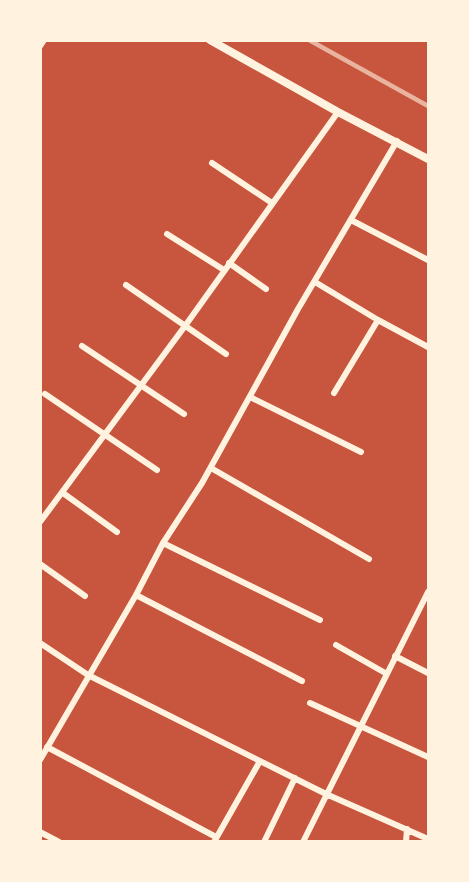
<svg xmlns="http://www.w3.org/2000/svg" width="469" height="882" viewBox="0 0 469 882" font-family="'Source Sans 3',sans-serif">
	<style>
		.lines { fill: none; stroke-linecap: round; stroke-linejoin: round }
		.minor { stroke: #fff3e0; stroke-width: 6 }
		.tertiary { stroke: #fff3e0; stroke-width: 8 }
		.rail { stroke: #e9b49f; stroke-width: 4.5 }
	</style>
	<rect width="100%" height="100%" fill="#c8553d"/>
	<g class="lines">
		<path class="minor" d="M40,46L44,40
			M212,163L272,203
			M351,220L428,260
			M167,234L224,270
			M229,263L266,289
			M315,282L378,320L428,347
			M126,285L226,354
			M82,346L184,414
			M334,393L378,320
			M45,394L157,470
			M250,397L361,452
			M211,468L369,559
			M63,493L117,532
			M40,522L185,326L338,112
			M163,543L320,620
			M40,564L85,596
			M136,595L302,681
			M40,643L88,675L326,794L428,839
			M336,645L387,674
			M395,656L428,673
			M310,703L428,757
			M47,747L216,837
			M40,760L136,595L163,543L202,483L298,309L397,141
			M40,832L59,842
			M214,842L260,761
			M264,842L295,778
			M303,842L428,592
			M406,842L407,829"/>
		<path class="tertiary" d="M210,40L338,112L428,159"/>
		<path class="rail" d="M309,40L428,106"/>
	</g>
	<rect width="469" height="882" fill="none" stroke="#fff3e0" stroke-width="84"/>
</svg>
